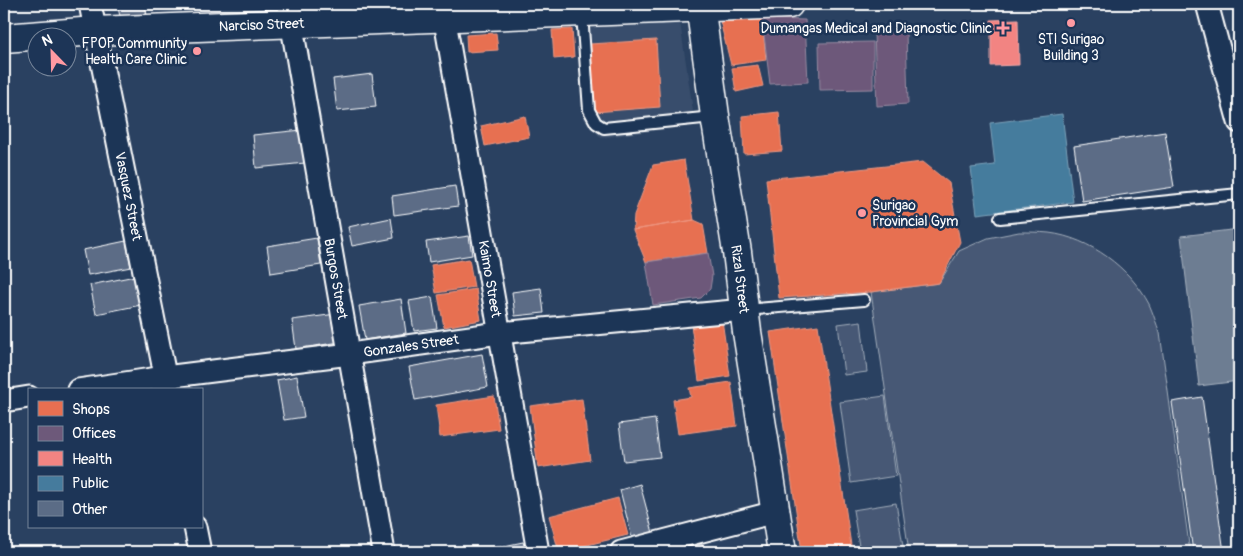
<svg xmlns="http://www.w3.org/2000/svg" width="1243" height="556" viewBox="0 0 1243 556" font-family="Pangolin,sans-serif">
	<style>
		.built { fill: #394e6c }
		.green { fill: #465975; stroke: #a2acba }
		.water { fill: #6d7d92; stroke: #a7b1be }
		.shops { fill: #e76f51; stroke: #ee9a85 }
		.offices { fill: #6d597a; stroke: #998ba2 }
		.health { fill: #f28482; stroke: #f6a9a8 }
		.public { fill: #457b9d; stroke: #7da3ba }
		.building { fill: #5b6c86; stroke: #fff }
		.lines { fill: none; stroke-linecap: round; stroke-linejoin: round }
		.lane-casing { stroke: #fff; stroke-width: 14 }
		.street-casing { stroke: #fff; stroke-width: 25 }
		.secondary-casing { stroke: #fff; stroke-width: 31 }
		.primary-casing { stroke: #fff; stroke-width: 31 }
		.lane { stroke: #1d3557; stroke-width: 10 }
		.street { stroke: #1d3557; stroke-width: 21 }
		.secondary { stroke: #1d3557; stroke-width: 28 }
		.primary { stroke: #1d3557; stroke-width: 28 }
		.poi-dot { fill: #ff9aa2; stroke: #1d3557; stroke-width: 2 }
		.labels { text-anchor: middle; stroke-width: 5; stroke-linejoin: round; paint-order: stroke }
		.street-label { font-size: 14px; fill: #fff; stroke: #1d3557 }
		.poi-label { font-size: 14px; fill: #fff; stroke: #1d3557; text-anchor: end }
	</style>
	<rect width="100%" height="100%" fill="#2a4161"/>
	<filter id="ink" filterUnits="userSpaceOnUse"><feTurbulence type="fractalNoise" baseFrequency=".02" numOctaves="2"/><feDisplacementMap in="SourceGraphic" scale="10" xChannelSelector="R" yChannelSelector="G"/><feConvolveMatrix kernelMatrix="1 2 1 2 8 2 1 2 1" color-interpolation-filters="sRGB"/></filter>
	<g filter="url(#ink)">
		<path class="built" d="M680,23L695,125L601,138L584,119L578,27Z"/>
		<path class="green" d="M1019,232C1029,232 1039,232 1049,233C1090,238 1130,268 1149,304C1153,313 1156,323 1160,333L1190,552H909L871,292L939,283L959,251L988,238Z
			M861,321L867,372L844,375L838,324Z
			M885,396L896,476L851,483L840,402Z
			M896,503L904,552H860L853,510Z"/>
		<path class="water" d="M1239,229V381L1199,386L1181,236Z"/>
		<path class="shops" d="M762,19L766,60L731,65L720,21Z
			M572,29L574,57L554,59L552,30Z
			M496,33L498,50L467,52L466,35Z
			M656,40L660,107L594,112L590,44Z
			M758,65L763,86L736,92L732,68Z
			M779,112L782,151L744,154L742,116Z
			M525,116L529,137L485,146L481,126Z
			M684,160L694,220L633,230L634,215L653,165Z
			M923,162L949,183L960,242L939,283L871,292L779,298L766,179Z
			M694,220L703,224L708,253L646,262L633,230Z
			M469,259L474,287L436,293L431,265Z
			M476,289L481,320L444,327L438,295Z
			M722,320L730,376L699,381L691,325Z
			M818,325L852,552H802L770,332Z
			M731,382L737,426L678,434L673,400L691,397L689,388Z
			M494,396L499,429L440,437L436,405Z
			M582,399L590,460L538,468L530,406Z
			M618,498L628,535L559,552L549,516Z"/>
		<path class="offices" d="M762,19L805,20L808,82L770,84Z
			M906,32L908,104L877,106L874,33Z
			M873,42V89L820,90L819,43Z
			M708,253L712,276L710,289L701,298L653,305L646,262Z"/>
		<path class="health" d="M1018,19L1019,65L991,66V20Z"/>
		<path class="public" d="M1062,114L1073,202L977,214L971,168L995,165L990,123Z"/>
		<path class="building" d="M117,4H145L147,16L121,20Z
			M372,4H389L390,8L373,12Z
			M372,74L376,107L337,111L333,79Z
			M302,130L305,163L256,168L253,135Z
			M1165,132L1174,187L1082,201L1074,146Z
			M455,186L458,206L394,215L392,196Z
			M391,218L394,238L352,246L348,227Z
			M469,236L472,255L429,262L426,242Z
			M317,238L321,265L271,273L267,246Z
			M126,241L131,267L88,275L83,250Z
			M135,276L141,305L96,314L90,285Z
			M541,288L544,313L515,316L512,292Z
			M432,297L437,328L414,331L409,301Z
			M401,299L406,333L365,340L359,306Z
			M336,314L340,342L296,349L292,320Z
			M482,354L488,387L415,400L409,367Z
			M297,376L304,417L284,420L277,380Z
			M1202,397L1224,552H1193L1172,402Z
			M655,419L660,457L624,461L619,424Z
			M640,484L653,533L632,538L620,490Z
			M523,542L526,552H480V551Z
			M702,544L704,552H676V549Z"/>
		<g class="lines">
			<g class="lane-casing">
				<path id="lane" d="M582,14L589,110L596,123L604,128L713,117
					M1000,218L1239,194
					M745,310L864,300"/>
			</g>
			<g class="street-casing">
				<g id="street">
					<path id="s1" d="M90,4L168,390"/>
					<path id="s2" d="M288,4L384,552"/>
					<path id="s3" d="M442,4L538,552"/>
					<path d="M1207,4L1239,122"/>
					<path id="s4" d="M78,390L165,377L350,354L499,333L744,310"/>
					<path d="M4,401L29,397"/>
					<path d="M195,527L200,552"/>
					<path d="M621,552L775,512"/>
				</g>
			</g>
			<g class="secondary-casing">
				<g id="secondary">
					<path id="s5" d="M4,38L95,31L789,4"/>
				</g>
			</g>
			<g class="primary-casing">
				<g id="primary">
					<path id="s6" d="M700,4L715,116L737,252L747,332L782,552"/>
				</g>
			</g>
			<use href="#lane" class="lane"/>
			<use href="#street" class="street"/>
			<use href="#secondary" class="secondary"/>
			<use href="#primary" class="primary"/>
		</g>
	</g>
	<g class="poi-dot">
		<circle cx="1071" cy="23" r="5"/>
		<path d="M1000.5 20.5h5v5h5v5h-5v5h-5v-5h-5v-5h5z"/>
		<circle cx="197" cy="51" r="5"/>
		<circle cx="862" cy="213" r="5"/>
	</g>
	<g class="labels">
		<g class="street-label">
			<text dy="5" stroke="none"><textPath href="#s5" startOffset="258">Narciso Street</textPath></text>
			<text dy="5" stroke="none"><textPath href="#s1" startOffset="196">Vasquez Street</textPath></text>
			<text dy="5" stroke="none"><textPath href="#s2" startOffset="279">Burgos Street</textPath></text>
			<text dy="5" stroke="none"><textPath href="#s3" startOffset="279">Kaimo Street</textPath></text>
			<text dy="5" stroke="none"><textPath href="#s6" startOffset="278">Rizal Street</textPath></text>
			<text dy="5" stroke="none"><textPath href="#s4" startOffset="336">Gonzales Street</textPath></text>
		</g>
		<g class="poi-label">
			<text x="992" y="33">Dumangas Medical and Diagnostic Clinic</text>
			<text x="1071" y="44" text-anchor="middle">STI Surigao<tspan x="1071" dy="16">Building 3</tspan></text>
			<text x="187" y="48">FPOP Community<tspan x="187" dy="16">Health Care Clinic</tspan></text>
			<text x="872" y="210" text-anchor="start">Surigao<tspan x="872" dy="16">Provincial Gym</tspan></text>
		</g>
	</g>
	<rect width="1243" height="556" fill="none" stroke="#1d3557" stroke-width="20"/>
	<rect x="10" y="10" width="1223" height="536" fill="none" stroke="#fff" stroke-width="2" filter="url(#ink)"/>
	<rect x="28" y="388" width="175" height="140" fill="#1d3557" stroke="#77869a"/>
	<rect x="38" y="401" width="25" height="15" fill="#e76f51" stroke="#77869a"/>
	<text x="72" y="414" font-size="15" fill="#ffffff">Shops</text>
	<rect x="38" y="426" width="25" height="15" fill="#6d597a" stroke="#77869a"/>
	<text x="72" y="438" font-size="15" fill="#ffffff">Offices</text>
	<rect x="38" y="451" width="25" height="15" fill="#f28482" stroke="#77869a"/>
	<text x="72" y="464" font-size="15" fill="#ffffff">Health</text>
	<rect x="38" y="476" width="25" height="15" fill="#457b9d" stroke="#77869a"/>
	<text x="72" y="488" font-size="15" fill="#ffffff">Public</text>
	<rect x="38" y="501" width="25" height="15" fill="#5b6c86" stroke="#77869a"/>
	<text x="72" y="514" font-size="15" fill="#ffffff">Other</text>
	<g transform="translate(52 52) rotate(337)"><circle r="24" fill="#1d3557" stroke="#77869a"/>
	<path d="M0-4L9 19L0 12L-9 19Z" fill="#ff9aa2"/>
	<text y="-8" font-size="14" font-weight="bold" text-anchor="middle" fill="#ffffff">N</text>
	</g>
</svg>
